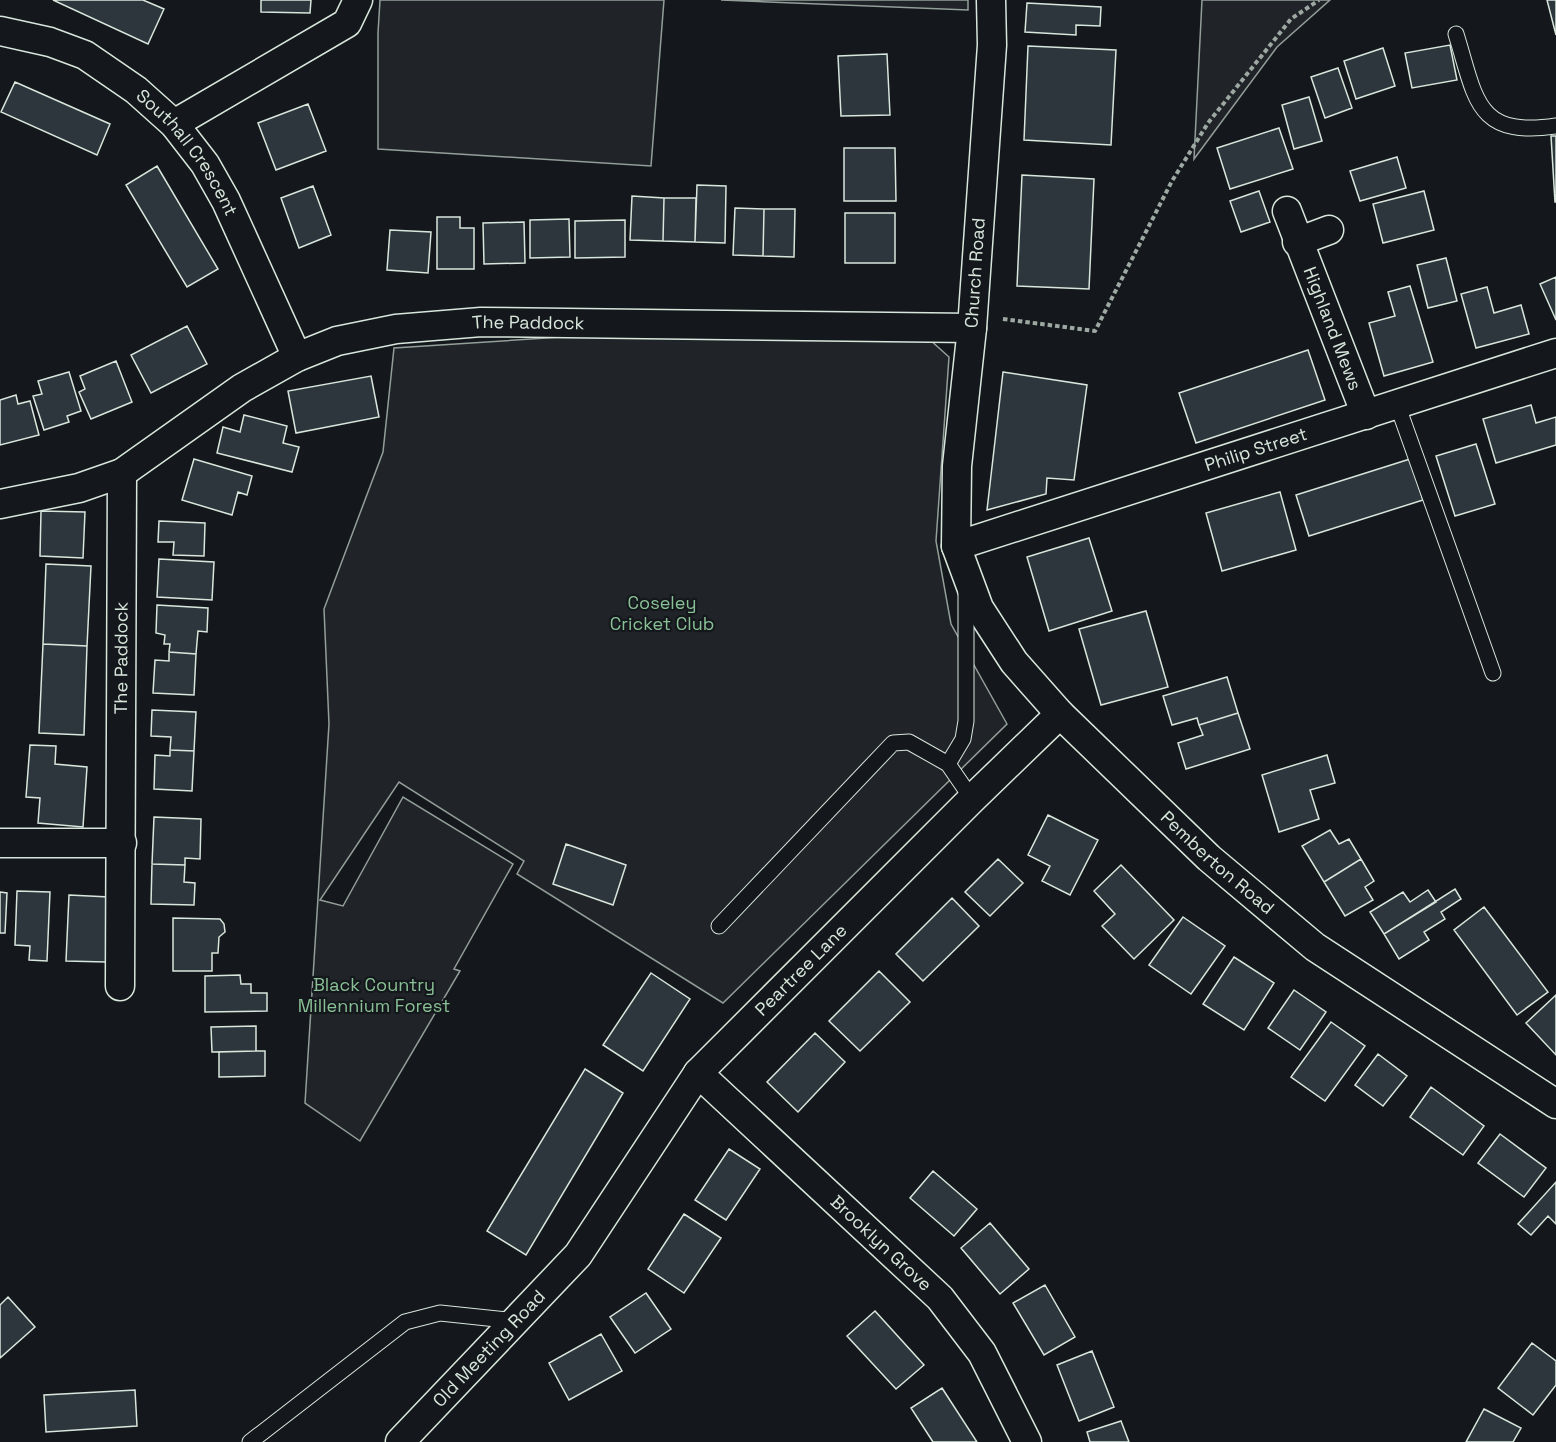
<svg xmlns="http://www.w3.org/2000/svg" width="1556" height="1442" viewBox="0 0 1556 1442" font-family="'Space Grotesk',sans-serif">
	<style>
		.green { fill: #202428; stroke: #939e99; stroke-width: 1.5 }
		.building { fill: #2c363c; stroke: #d8e6dc; stroke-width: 1.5 }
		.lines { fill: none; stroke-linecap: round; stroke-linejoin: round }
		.service-casing { stroke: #d8e6dc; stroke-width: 17 }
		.minor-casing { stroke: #d8e6dc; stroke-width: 31 }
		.path { stroke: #9da8a2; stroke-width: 4; stroke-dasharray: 4.5 3; stroke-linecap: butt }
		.service { stroke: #14181c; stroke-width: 15 }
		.minor { stroke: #14181c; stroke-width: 28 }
		.labels { text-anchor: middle; stroke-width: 4.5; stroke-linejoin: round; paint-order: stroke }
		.street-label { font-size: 18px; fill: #d8e6dc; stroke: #14181c }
		.park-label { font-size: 18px; fill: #8ac095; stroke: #14181c }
	</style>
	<rect width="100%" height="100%" fill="#14181c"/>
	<path class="green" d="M380,0H664L651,166L378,149V33Z
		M721,0H968V10Z
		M1202,0H1330L1277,47L1194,159Z
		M653,331L929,339L949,357L936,541L951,624L1007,724L723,1003L517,874L524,861L399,782L320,900L343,906L403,797L513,864L454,969L460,971L360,1141L305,1103L329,724L324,609L383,452L394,348Z"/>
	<path class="building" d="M53,0H143L164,9L148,44Z
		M261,0H311L310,13L261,12Z
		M1547,0H1556V35Z
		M1027,3L1101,7L1100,26L1076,25V35L1025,32Z
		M1450,45L1457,80L1412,88L1405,53Z
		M1028,46L1116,50L1111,145L1024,140Z
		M1383,48L1395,86L1356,99L1344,61Z
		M887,54L890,115L841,116L838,56Z
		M1338,68L1352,108L1325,118L1311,77Z
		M15,82L110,124L97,155L1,112Z
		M1309,97L1322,141L1294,149L1282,105Z
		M308,104L326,151L276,170L258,123Z
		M1279,128L1293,169L1230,189L1217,148Z
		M1551,136H1556V202H1555Z
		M844,148H895L896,201H844Z
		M1397,157L1406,188L1360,201L1350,171Z
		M157,166L218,269L187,287L126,185Z
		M1022,175L1094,179L1089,289L1017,286Z
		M697,185L726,186L725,243L695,242Z
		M313,186L331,235L299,248L281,198Z
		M1259,191L1270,222L1241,232L1230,201Z
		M1424,191L1434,230L1383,243L1373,204Z
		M632,196L664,198L663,241L630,240Z
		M664,198H696L695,242L663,241Z
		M735,208L764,209L763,256L733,255Z
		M764,209H795L794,257L763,256Z
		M845,213H895V263H845Z
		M437,217H460V228H474V269H437Z
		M569,219L570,257L530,258V220Z
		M625,220V257L575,258V221Z
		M524,222L525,263L484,264L483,223Z
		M390,230L431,232L428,273L387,270Z
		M1446,258L1457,301L1428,308L1417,265Z
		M1556,277V320L1540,284Z
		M1410,286L1433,362L1384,376L1369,323L1395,316L1388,292Z
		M1487,287L1494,313L1521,305L1529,334L1476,348L1461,294Z
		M187,326L207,364L151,393L131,355Z
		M1308,350L1325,400L1196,443L1179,393Z
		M116,361L132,402L91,419L79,392L85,389L80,376Z
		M69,372L81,411L67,416L69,422L44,430L33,396L42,394L38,381Z
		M1003,372L1087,385L1074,480L1047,478L1046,494L987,510Z
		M371,376L379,417L296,433L288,391Z
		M16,395L18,404L30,401L39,435L0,445V400Z
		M1531,405L1536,423L1556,417V445L1496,463L1483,419Z
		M244,415L287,426L283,443L299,447L292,472L217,453L223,427L240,432Z
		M1476,444L1495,504L1455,516L1436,456Z
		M194,459L252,476L247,495L238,492L232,515L182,500Z
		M1410,459L1423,500L1309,536L1296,495Z
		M1280,492L1296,550L1222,571L1206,513Z
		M41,511L85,512L83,558L40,556Z
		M159,521L205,523L204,556L173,555L174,542H158Z
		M1089,538L1112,611L1049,631L1027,557Z
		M159,559L214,562L212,600L157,597Z
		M46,564L91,566L87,646L43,644Z
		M157,605L208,608L207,632L198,631L196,654L169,652L170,644H164L165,635L156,633Z
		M1146,611L1168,687L1101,705L1079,629Z
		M43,644L87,646L84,735L39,733Z
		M169,652L196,654L194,695L153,693L155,660L169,661Z
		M1227,677L1238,713L1199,725L1197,718L1172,725L1163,696Z
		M152,710L196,712L194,751L170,750L171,737L151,736Z
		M1238,713L1250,749L1186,769L1178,743L1203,735L1199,725Z
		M30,745L56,746L55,764L87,767L83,827L38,823L40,798L26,797Z
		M170,750L194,751L192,791L154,789L155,755L170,756Z
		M1327,755L1335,783L1310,790L1319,819L1279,832L1262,775Z
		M1048,815L1098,840L1070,895L1042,881L1050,866L1028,855Z
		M154,817L201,819L200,859L185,858V865L152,864Z
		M1330,830L1339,844L1349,839L1361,859L1324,882L1302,846Z
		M566,844L626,865L613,905L553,884Z
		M998,859L1023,883L990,916L965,892Z
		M1361,859L1374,881L1365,887L1373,900L1345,916L1324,882Z
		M152,864L185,865L184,882L195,883L194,905L151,904Z
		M1121,865L1174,920L1134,959L1102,926L1115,914L1094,891Z
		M1455,889L1461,899L1441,912L1445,919L1424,932L1429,940L1399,959L1384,934Z
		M1428,890L1436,902L1384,934L1370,912L1403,892L1410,902Z
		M17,891L50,892L47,961L29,960L30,946L15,945Z
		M0,892L7,893L5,933H0Z
		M69,895L109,897L106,962L66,961Z
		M952,898L979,926L923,981L896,954Z
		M1484,907L1548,992L1517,1015L1454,930Z
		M1183,917L1225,946L1191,994L1149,965Z
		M173,918L220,919L224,924L225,932L219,937L218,953H212V971H173Z
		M1234,957L1274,983L1244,1030L1203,1004Z
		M879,971L910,1002L860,1051L829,1021Z
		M651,973L690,999L643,1071L603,1045Z
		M240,975L241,984H251V993H267V1011L205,1012V976Z
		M1294,990L1326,1012L1300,1050L1268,1028Z
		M1556,995V1055L1526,1023Z
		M1331,1022L1365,1046L1325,1101L1291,1077Z
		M256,1026V1051L212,1052L211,1027Z
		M815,1033L845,1062L798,1112L767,1082Z
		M256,1051H265V1076L219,1077V1052Z
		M1378,1054L1407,1076L1383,1106L1355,1085Z
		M585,1069L623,1093L526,1255L487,1231Z
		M1431,1087L1484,1126L1463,1155L1410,1117Z
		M1500,1134L1546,1168L1524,1197L1478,1163Z
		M729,1149L760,1169L726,1220L695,1200Z
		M933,1171L977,1209L954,1236L910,1198Z
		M1556,1182V1224L1548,1216L1531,1235L1518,1224Z
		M684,1214L721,1238L684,1293L648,1269Z
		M990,1223L1029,1269L1000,1294L961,1248Z
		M1045,1285L1075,1337L1044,1355L1013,1303Z
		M646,1293L671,1329L635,1353L610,1317Z
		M8,1297L35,1327L0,1358V1305Z
		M875,1311L924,1365L896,1389L847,1336Z
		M601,1334L622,1371L569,1400L549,1363Z
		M1532,1343L1556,1361V1385L1533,1415L1498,1388Z
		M1092,1351L1114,1407L1079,1421L1057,1365Z
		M942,1388L977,1442H933L911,1408Z
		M135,1390L137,1426L46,1432L44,1395Z
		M1484,1409L1521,1428L1513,1442H1466Z
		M1121,1421L1129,1442H1090L1087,1432Z"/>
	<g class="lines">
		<g class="service-casing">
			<path id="service" d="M1456,34C1476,98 1475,138 1556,126
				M1397,404L1493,673
				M948,764L963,739L966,721V591
				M719,926L893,743L909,742L948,764L972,799
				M250,1442L405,1322L440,1313L516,1321"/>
		</g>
		<g class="minor-casing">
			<g id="minor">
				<path id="s1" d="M991,0L992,45L972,328L957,466L956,546L979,608L1014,662L1060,714L1209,858L1315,947L1556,1104"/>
				<path id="s2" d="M0,31L50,42L85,55L136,90L174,124L205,164L226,201L297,357"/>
				<path d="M174,124L347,23L358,0"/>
				<path id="s3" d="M1287,211L1366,415"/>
				<path d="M1297,242L1329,230"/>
				<path id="s4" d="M0,504L79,488L122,473L242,388L297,357L337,341L396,329L481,322L972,328"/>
				<path id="s5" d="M956,546L1556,353"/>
				<path d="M0,843H122"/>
				<path id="s6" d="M120,986L122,473"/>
				<path id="s7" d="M698,1073L940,1298L982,1353L1027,1442"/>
				<path id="s8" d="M400,1442L578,1255L698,1073L972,799L1060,714"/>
			</g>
		</g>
		<path class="path" d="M1003,319L1095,331L1172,181L1208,123L1291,19L1319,0"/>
		<use href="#service" class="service"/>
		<use href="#minor" class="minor"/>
	</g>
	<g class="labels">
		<g class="street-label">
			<text dy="6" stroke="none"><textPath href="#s2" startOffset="232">Southall Crescent</textPath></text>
			<text transform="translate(975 273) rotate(-86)" y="6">Church Road</text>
			<text dy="6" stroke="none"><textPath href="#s4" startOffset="572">The Paddock</textPath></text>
			<text dy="6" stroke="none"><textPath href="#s3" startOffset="126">Highland Mews</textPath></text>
			<text dy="6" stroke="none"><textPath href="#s5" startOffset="315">Philip Street</textPath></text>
			<text dy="6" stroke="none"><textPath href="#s6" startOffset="328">The Paddock</textPath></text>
			<text dy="6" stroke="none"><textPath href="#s1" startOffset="964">Pemberton Road</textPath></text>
			<text dy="6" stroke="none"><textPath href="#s8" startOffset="622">Peartree Lane</textPath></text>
			<text dy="6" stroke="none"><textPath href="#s7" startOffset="250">Brooklyn Grove</textPath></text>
			<text dy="6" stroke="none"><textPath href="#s8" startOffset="129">Old Meeting Road</textPath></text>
		</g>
		<g class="park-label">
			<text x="662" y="609">Coseley<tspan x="662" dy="21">Cricket Club</tspan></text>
			<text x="374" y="991">Black Country<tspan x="374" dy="21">Millennium Forest</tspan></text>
		</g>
	</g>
</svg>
